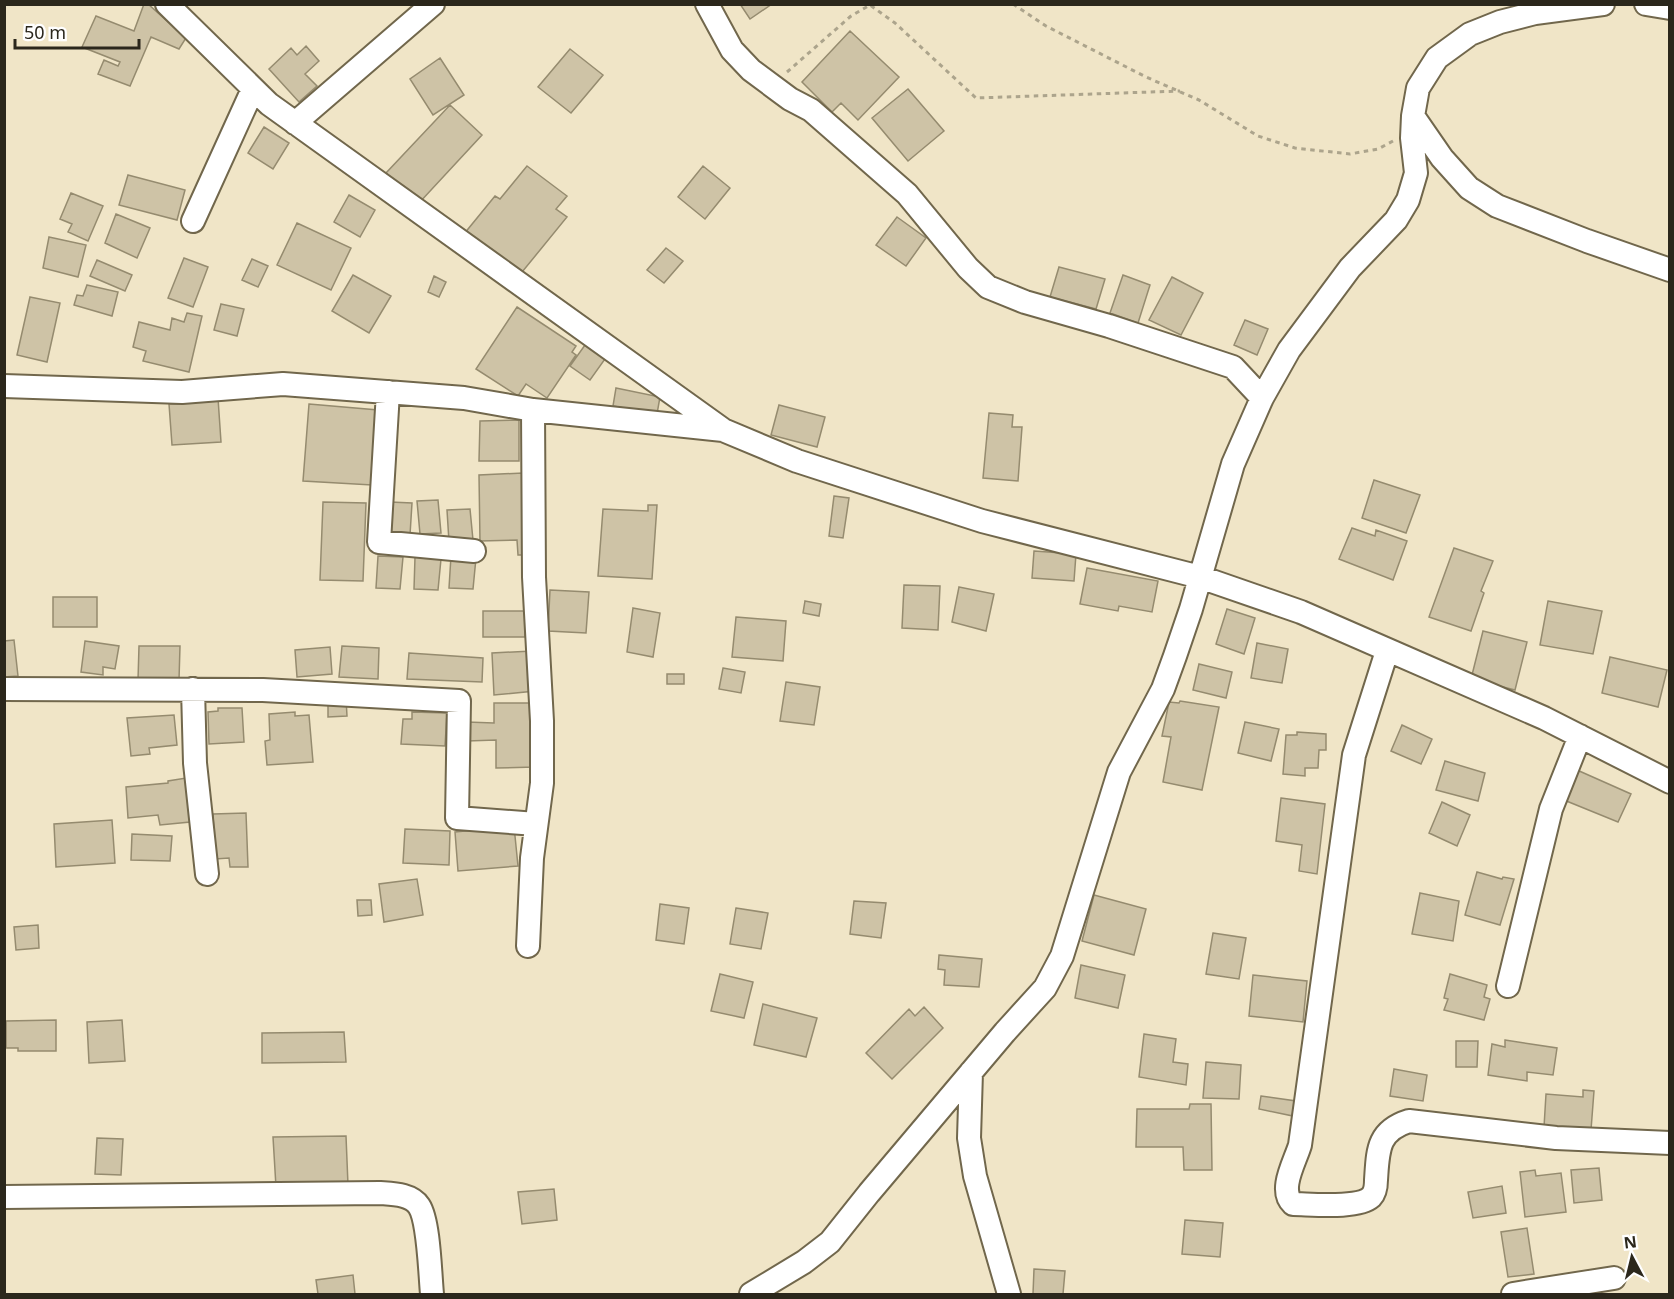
<svg xmlns="http://www.w3.org/2000/svg" width="1674" height="1299" viewBox="0 0 1674 1299" font-family="'Noto Sans',sans-serif">
	<style>
		.building { fill: #cec3a6; stroke: #958b6f; stroke-width: 1.5 }
		.lines { fill: none; stroke-linecap: round; stroke-linejoin: round }
		.minor-casing { stroke: #71674c; stroke-width: 26 }
		.path { stroke: #aca48c; stroke-width: 3; stroke-dasharray: 4.5 4.5; stroke-linecap: butt }
		.minor { stroke: #fff; stroke-width: 22 }
	</style>
	<rect width="100%" height="100%" fill="#f0e5c7"/>
	<path class="building" d="M144,4H148L186,38L179,49L151,37L130,86L98,74L104,60L118,66L120,62L82,47L96,16L134,31Z
		M740,4H772L750,19Z
		M850,31L899,77L858,120L841,103L832,112L802,82Z
		M306,46L319,61L305,74L317,86L299,102L269,69L291,48L297,55Z
		M570,49L603,75L571,113L538,87Z
		M440,58L464,95L433,115L410,79Z
		M908,89L944,131L908,161L872,118Z
		M450,105L482,135L419,203L386,173Z
		M264,127L289,143L273,169L248,153Z
		M527,166L567,196L556,209L567,217L518,277L464,234L495,196L500,199Z
		M703,166L730,188L705,219L678,197Z
		M128,175L185,190L177,220L119,205Z
		M71,193L103,206L88,241L68,232L72,224L60,219Z
		M349,195L375,210L360,237L334,222Z
		M116,214L150,228L137,258L105,243Z
		M897,217L926,238L906,266L876,245Z
		M297,223L351,248L331,290L277,265Z
		M49,237L86,245L78,277L43,268Z
		M666,248L683,261L664,283L647,270Z
		M184,258L208,267L193,307L168,298Z
		M252,259L268,266L258,287L242,280Z
		M97,260L132,275L125,291L90,276Z
		M1059,267L1105,279L1096,309L1050,297Z
		M353,275L391,296L369,333L332,311Z
		M1123,275L1150,285L1138,323L1110,313Z
		M434,276L446,282L439,297L428,292Z
		M1172,277L1203,293L1181,335L1149,320Z
		M87,285L118,292L112,316L74,305L77,295L83,296Z
		M30,297L60,303L47,362L17,355Z
		M221,304L244,309L237,336L214,330Z
		M517,307L576,346L572,352L576,355L547,398L526,384L518,396L476,369Z
		M187,313L202,316L189,372L143,361L146,351L133,347L139,322L170,330L172,318L184,322Z
		M1245,320L1268,329L1257,355L1234,345Z
		M585,345L605,359L590,380L570,366Z
		M616,388L660,397L657,414L613,406Z
		M218,398L221,442L172,445L169,404H179V400Z
		M309,404L378,410L372,485L303,481Z
		M779,405L825,417L817,447L771,435Z
		M989,413L1013,415L1012,427H1022L1018,481L983,478Z
		M519,420V461H479L480,421Z
		M523,473L529,555H518L517,540L480,541L479,475Z
		M1374,480L1420,495L1406,533L1362,518Z
		M834,496L849,498L843,538L829,536Z
		M438,500L441,533L420,534L417,501Z
		M323,502L366,503L363,581L320,580Z
		M390,502L412,503L410,535L388,533Z
		M648,505H657L652,579L598,576L603,509L648,511Z
		M470,509L473,540L449,542L447,510Z
		M1352,528L1375,536L1376,530L1407,541L1393,580L1339,559Z
		M1454,548L1493,561L1481,591L1484,593L1471,631L1429,617Z
		M1034,551L1076,554L1074,581L1032,578Z
		M378,556L403,557L400,589L376,588Z
		M451,556L476,558L473,589L449,588Z
		M415,557L441,559L438,590L414,589Z
		M1087,568L1158,581L1152,612L1119,606L1118,611L1080,604Z
		M904,585L940,586L938,630L902,628Z
		M959,587L994,594L986,631L952,622Z
		M550,590L589,592L586,633L548,631Z
		M53,597H97V627H53Z
		M805,601L821,604L819,616L803,613Z
		M1548,601L1602,611L1593,654L1540,645Z
		M633,608L660,613L653,657L627,652Z
		M1227,609L1255,618L1244,654L1216,644Z
		M483,611H525V637H483Z
		M736,617L786,621L783,661L732,657Z
		M1483,631L1527,642L1515,690L1471,679Z
		M14,640L18,676L4,677V641Z
		M85,641L119,646L115,669L103,667V675L81,672Z
		M1257,643L1288,649L1282,683L1251,678Z
		M139,646H180L179,680H138Z
		M342,646L379,648L378,679L339,677Z
		M330,647L332,674L297,677L295,650Z
		M532,651L535,691L494,695L492,653Z
		M409,653L483,658L482,682L407,679Z
		M1610,657L1667,670L1658,707L1602,693Z
		M1199,664L1232,672L1226,698L1193,690Z
		M723,668L745,672L741,693L719,689Z
		M667,674H684V684H667Z
		M786,682L820,687L814,725L780,721Z
		M346,698L347,716L328,717V699Z
		M1180,701L1219,707L1202,790L1163,782L1171,737L1162,736L1169,702L1179,703Z
		M494,703H535V767L496,768V740L467,741V722L494,723Z
		M218,708H242L244,742L209,744L208,712L218,711Z
		M295,712V716L309,715L313,762L267,765L265,741L270,740L269,714Z
		M412,712L447,713L445,746L401,744L403,719H412Z
		M174,715L177,745L149,748L150,754L131,756L127,718Z
		M1245,722L1279,729L1271,761L1238,753Z
		M1402,725L1432,739L1421,764L1391,751Z
		M1297,732L1326,734V750H1319L1318,768H1305V776L1283,774L1286,735H1297Z
		M1445,761L1485,773L1478,801L1436,790Z
		M1577,770L1631,794L1618,822L1564,800Z
		M186,778L190,822L160,825L158,815L128,818L126,787L168,783V781Z
		M1281,798L1325,804L1317,874L1299,871L1302,845L1276,841Z
		M1442,802L1470,815L1457,846L1429,833Z
		M246,813L248,867H230L229,858L215,859L213,814Z
		M112,820L115,863L56,867L54,824Z
		M514,826L518,866L458,871L455,832Z
		M405,829L450,831L449,865L403,863Z
		M132,834L172,836L170,861L131,860Z
		M1477,872L1502,879L1503,877L1514,879L1500,925L1465,915Z
		M417,879L423,915L384,922L379,884Z
		M1420,893L1459,901L1453,941L1412,934Z
		M1094,895L1146,909L1134,955L1082,941Z
		M357,900H371L372,915L358,916Z
		M854,901L886,903L881,938L850,934Z
		M660,904L689,908L684,944L656,940Z
		M736,908L768,913L761,949L730,944Z
		M38,925L39,948L16,950L14,927Z
		M1213,933L1246,938L1239,979L1206,974Z
		M939,955L982,959L979,987L944,985L945,970L938,969Z
		M1081,965L1125,975L1118,1008L1075,998Z
		M720,974L753,982L744,1018L711,1011Z
		M1450,974L1487,985L1484,997L1490,999L1484,1020L1444,1010L1448,999L1444,998Z
		M1253,975L1307,981L1303,1022L1249,1016Z
		M763,1004L817,1018L806,1057L754,1045Z
		M924,1007L943,1028L892,1079L866,1053L909,1009L915,1016Z
		M56,1020V1051H18V1048H6V1021Z
		M122,1020L125,1061L89,1063L87,1022Z
		M344,1032L346,1062L262,1063V1033Z
		M1144,1034L1176,1039L1173,1062L1188,1064L1186,1085L1139,1077Z
		M1505,1040L1557,1048L1553,1075L1527,1072V1081L1488,1075L1492,1044L1505,1047Z
		M1456,1041H1478L1477,1067H1456Z
		M1206,1062L1241,1065L1239,1099L1203,1098Z
		M1394,1069L1427,1075L1423,1101L1390,1096Z
		M1583,1090L1594,1091L1591,1130L1544,1127L1546,1094L1583,1097Z
		M1261,1096L1296,1101L1293,1116L1259,1109Z
		M1190,1104H1211L1212,1170H1184L1183,1147H1136L1137,1109H1189Z
		M346,1136L348,1185L276,1187L273,1137Z
		M97,1138L123,1139L121,1175L95,1174Z
		M1599,1168L1602,1200L1574,1203L1571,1170Z
		M1535,1170L1536,1176L1561,1173L1566,1212L1525,1217L1520,1172Z
		M1502,1186L1506,1213L1473,1218L1468,1192Z
		M554,1189L557,1220L522,1224L518,1192Z
		M1185,1220L1223,1223L1220,1257L1182,1254Z
		M1527,1228L1534,1274L1508,1277L1501,1232Z
		M1034,1269L1065,1271L1063,1294H1033Z
		M353,1275L355,1294H318L316,1280Z"/>
	<g class="lines">
		<g class="minor-casing">
			<path id="minor" d="M167,4L269,104L722,429
				M707,4L732,50L751,70L790,99L811,110L907,194L968,268L988,287L1025,302L1109,326L1233,367L1262,398
				M1646,4L1670,8
				M1413,116L1442,158L1469,188L1497,206L1587,241L1670,270
				M295,123L433,4
				M193,221L253,89
				M4,386L182,392L283,384L464,398L533,410L723,430L797,461L982,521L1200,577L1301,612L1544,718L1670,782
				M388,392L379,542L474,551
				M1387,651L1354,755L1300,1145C1295,1162 1278,1190 1293,1204C1310,1204 1358,1209 1371,1197C1375,1193 1376,1186 1376,1180C1378,1151 1377,1131 1409,1121L1556,1138L1670,1143
				M4,689L263,690L459,701L457,818L536,824
				M193,689L195,763L207,874
				M528,946L532,858L542,783V721L534,577L533,410
				M1508,986L1551,809L1580,736
				M971,1072L969,1138L975,1176L1009,1294
				M4,1197L380,1193C393,1194 411,1194 419,1206C429,1221 430,1274 432,1294
				M751,1294L804,1262L830,1242L869,1193L1005,1032L1045,988L1062,956L1119,772L1163,689L1175,656L1191,609L1233,464L1262,398L1289,350L1350,268L1396,220L1408,200L1416,173L1412,138L1413,116L1418,88L1437,58L1470,34L1500,22L1535,13L1603,4
				M1513,1294L1614,1278"/>
		</g>
		<path class="path" d="M1013,4L1046,26L1146,77L1199,100L1258,136L1295,148L1350,154L1378,149L1393,141
			M787,72L851,16L870,5L895,23L976,98L1180,91"/>
		<use href="#minor" class="minor"/>
	</g>
	<rect width="1674" height="1299" fill="none" stroke="#2b271c" stroke-width="12"/>
	<g transform="translate(1632 1257) rotate(353)" stroke="#ffffff" stroke-width="4.5" paint-order="stroke">
	<path d="M0-4.5L10 22L0 15L-10 22Z" fill="#2b271c"/>
	<text y="-9" font-size="16" font-weight="bold" text-anchor="middle" fill="#2b271c">N</text>
	</g>
	<path d="M15 39v9h124v-9" fill="none" stroke="#2b271c" stroke-width="3"/>
	<text x="24" y="39" font-size="18" fill="#2b271c" stroke="#ffffff" stroke-width="4.5" paint-order="stroke">50 m</text>
</svg>
